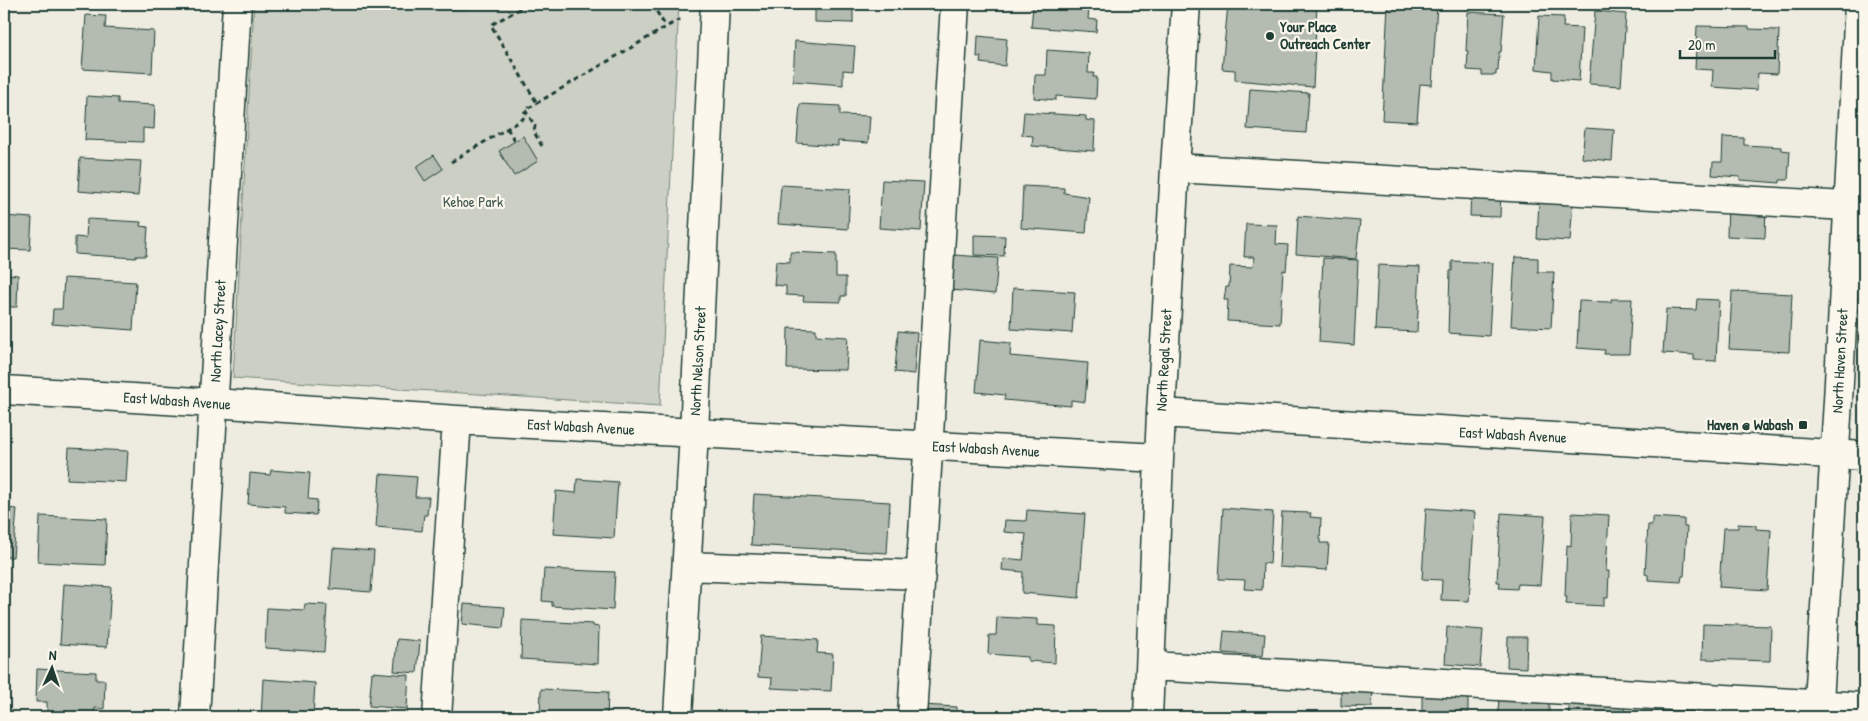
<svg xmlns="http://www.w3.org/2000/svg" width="1868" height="721" viewBox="0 0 1868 721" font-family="'Patrick Hand',sans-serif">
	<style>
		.green { fill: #cbcfc4; stroke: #75867c }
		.building { fill: #b4bbb0; stroke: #1f3d34 }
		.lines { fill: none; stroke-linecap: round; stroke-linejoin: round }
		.minor-casing { stroke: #1f3d34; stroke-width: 31 }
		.major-casing { stroke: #1f3d34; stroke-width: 31 }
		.path { stroke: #1f3d34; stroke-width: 3; stroke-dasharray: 5 4; stroke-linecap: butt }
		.minor { stroke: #fbf7ec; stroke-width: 28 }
		.major { stroke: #fbf7ec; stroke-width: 28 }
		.poi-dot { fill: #1f3d34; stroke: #fbf7ec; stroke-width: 2 }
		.labels { text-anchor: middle; stroke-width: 4.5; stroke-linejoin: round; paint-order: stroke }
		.poi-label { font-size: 15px; font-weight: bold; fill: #1f3d34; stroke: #fbf7ec; text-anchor: start }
		.park-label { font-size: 15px; fill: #415a51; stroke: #fbf7ec }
		.street-label { font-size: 15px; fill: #1f3d34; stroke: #fbf7ec }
	</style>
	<rect width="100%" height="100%" fill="#eeece1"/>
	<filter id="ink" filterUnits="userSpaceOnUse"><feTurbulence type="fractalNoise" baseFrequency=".02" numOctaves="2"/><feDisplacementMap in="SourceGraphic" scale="10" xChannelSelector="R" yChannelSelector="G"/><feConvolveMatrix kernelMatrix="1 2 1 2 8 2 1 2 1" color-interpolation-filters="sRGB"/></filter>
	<g filter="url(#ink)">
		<path class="green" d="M254,4H339L465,10V4H679L660,406L233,378Z"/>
		<path class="building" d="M815,4H853V23L815,22Z
			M1028,4H1084V8L1089,9L1088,19L1097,20L1096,32L1031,27L1033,6Z
			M1228,4H1317L1313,87L1235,80V70L1222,69Z
			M1388,4H1437L1432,85L1420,84L1417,122L1382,120Z
			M1595,11L1626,14L1621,86L1589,84Z
			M1468,12L1504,14L1501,52H1499L1498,71H1496V75H1482V71L1467,70L1468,51H1466Z
			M86,15L106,16L105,28L154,31L152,73L82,69Z
			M1539,16L1564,17L1563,27L1582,28L1579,81L1552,79V71L1536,69Z
			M1697,26L1749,27V29L1779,30L1777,74L1758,73L1757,90L1712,87L1713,70L1695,69Z
			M978,36L1007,39L1005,66L980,63L981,57H977Z
			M795,41L855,46L853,71L843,70V85L793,81Z
			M1047,50L1089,53L1088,73H1094L1093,77H1097L1096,99L1056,96V100L1034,98L1035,75H1046Z
			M1250,89L1309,93L1306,133L1247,129Z
			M87,96L118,98V103L155,105L154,129L143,128V142L85,140Z
			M800,104L840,106V115L870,116L868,143L838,141V146L797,143Z
			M1024,112L1086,116V120L1095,121L1094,151L1032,146L1033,136L1022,135Z
			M1585,128L1614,130L1612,161L1582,158Z
			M523,136L538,161L514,176L499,151Z
			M1723,137L1744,138V145L1781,147V150L1790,151L1788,180H1780V183L1740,180V177L1712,175L1713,162H1722Z
			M434,155L443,169L425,181L416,167Z
			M80,158L141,161L138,196L78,191Z
			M882,180L924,182L921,231L879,228Z
			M781,185L850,189L848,229L778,224Z
			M1023,186L1064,188V193L1089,197L1086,233L1021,228Z
			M1471,189L1501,190L1500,217L1470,216Z
			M1539,201L1573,203L1570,241L1537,239Z
			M1728,203L1766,205L1765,238L1727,236Z
			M4,216L32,218L30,250L4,249Z
			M1298,216L1360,221L1356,259L1296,254Z
			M87,219L141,222L140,226L148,227L146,256H136V258L75,254V237L86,238Z
			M1246,224L1277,225L1276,244L1288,245L1286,271L1283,270L1280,324L1227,321L1228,300H1224L1226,287H1229L1230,266L1253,267L1254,257H1244Z
			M974,235L1005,236L1004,256L974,255Z
			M790,252L836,254V277H846V296H841V302L803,301L804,296L786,295V286L774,285L776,261L790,262Z
			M954,255L998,258L995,294L951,290Z
			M1515,257L1538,258V272H1554L1551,328L1511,326Z
			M1323,258L1358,260L1354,345L1319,342Z
			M1452,261L1493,263L1489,336L1448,333L1450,271H1452Z
			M1378,265L1420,267L1417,332L1375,330Z
			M4,274L18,275L17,307H4Z
			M64,278L136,282L133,330L52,324L53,309H62Z
			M1013,288L1075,292L1072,333L1011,329Z
			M1732,291L1792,294L1789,352L1729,349Z
			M1611,299H1632L1629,354H1604L1605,350L1577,348L1579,301L1611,302Z
			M1697,299L1719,300L1716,361L1694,360V355L1663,353L1666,309L1696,310Z
			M788,328L816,329V335L848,337L846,370L787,369Z
			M898,331L917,333L914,374L895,372Z
			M980,340L1011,343L1010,356L1088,363L1085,402L1071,400V406L1004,400L1005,395L976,392Z
			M69,448L128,451L126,482L67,479Z
			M271,470L310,473L308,499L317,500L316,515L285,513V507L248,504L250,473L270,475Z
			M380,474L417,477L415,497H429L427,515H424L422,531L376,527Z
			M577,479L618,482L614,538L553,534L556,491L576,493Z
			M754,494L890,502L887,553L751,545Z
			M4,508L17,509L13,557H4Z
			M1223,508L1273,512L1270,564L1263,563L1262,590L1244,589L1245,580L1219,579Z
			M1426,508L1475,512L1469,601L1441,600L1442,580L1422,579Z
			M1027,510L1085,514L1079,598L1022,593L1023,572L1002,570L1003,558L1023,560L1026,534L1004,532L1005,520L1026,521Z
			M1282,512L1311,513L1310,517L1321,518L1320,543H1329L1327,570L1279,567Z
			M1501,513L1545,516L1540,585L1518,584L1517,589L1499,588L1500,582H1497Z
			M1572,513L1609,515L1606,571H1609L1608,598H1604V606L1566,604L1567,597H1565L1567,545L1571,546Z
			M40,516L107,519L105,565L38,562Z
			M1652,517L1684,519V527H1687L1684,576H1682L1681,582L1648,580V575L1645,574L1648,525H1652Z
			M1738,524L1756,525V529L1771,530L1767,590L1719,587L1723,528H1738Z
			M333,548L374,551L371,592L330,589Z
			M544,569L615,572L613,610L552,606V602L542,601Z
			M64,584L111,587L107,647L60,644Z
			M305,604L327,605L324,652L265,648L267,608L304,610Z
			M464,604L505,607L503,628L462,624Z
			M997,617L1037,619V625L1056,626L1055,663L1028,661V657L988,654L989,635H996Z
			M522,620L593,624V626L599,627L598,664L521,659Z
			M1703,624L1771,626L1770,661L1702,659Z
			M1447,627L1483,630L1480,667L1445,664Z
			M1224,631L1265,634L1263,656L1222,653Z
			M761,636L818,640L817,653L833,654L831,691L771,688L772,678L758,677Z
			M1508,637H1527L1526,668L1507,667Z
			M397,639L420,641L417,673L394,671Z
			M37,669L96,672V680H105L104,709L95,708L94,714L47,712V702H36Z
			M372,672L409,675L407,709L369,706Z
			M263,679L315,683L313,717H261Z
			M1341,686L1373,687L1372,707L1341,706Z
			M541,689L608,692L607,717H540Z
			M1499,693L1549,695V717H1498Z
			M1422,695L1468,697V717H1422Z
			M1570,696L1625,700L1624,717H1568Z
			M1702,701L1764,704V717H1701Z
			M922,705L957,707V717H921Z"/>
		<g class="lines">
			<g class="minor-casing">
				<path id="minor" d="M1175,168L1864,207
					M4,390L214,403L457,420L1159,458
					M1161,413L1864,456
					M687,566L921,575
					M1151,666L1864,707
					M195,717L237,4
					M437,717L457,420
					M678,717L694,432L715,4
					M912,717L955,4
					M1148,717L1161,413L1175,168L1186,4"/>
			</g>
			<g class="major-casing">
				<path id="major" d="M1818,717L1838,401L1859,4"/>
			</g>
			<path class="path" d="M528,4L491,25L537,103
				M652,4L666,27
				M507,128L515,141
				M542,146L534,132L535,126L525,110L678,20H684
				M451,162L523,119L525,111"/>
			<use href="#minor" class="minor"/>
			<use href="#major" class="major"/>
		</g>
	</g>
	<g class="poi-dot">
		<circle cx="1270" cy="36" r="5"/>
		<rect x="1798" y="420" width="10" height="10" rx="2.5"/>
	</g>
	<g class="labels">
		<g class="poi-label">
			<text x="1280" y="32">Your Place<tspan x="1280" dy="17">Outreach Center</tspan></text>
			<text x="1793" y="430" text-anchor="end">Haven @ Wabash</text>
		</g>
		<g class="park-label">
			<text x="473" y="207">Kehoe Park</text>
		</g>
		<g class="street-label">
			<text transform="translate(218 331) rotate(-87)" y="5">North Lacey Street</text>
			<text transform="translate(1164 360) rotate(-87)" y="5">North Regal Street</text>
			<text transform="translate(698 361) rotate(-87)" y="5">North Nelson Street</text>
			<text transform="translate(1840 361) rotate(-87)" y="5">North Haven Street</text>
			<text transform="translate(177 401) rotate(4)" y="5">East Wabash Avenue</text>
			<text transform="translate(581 427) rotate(3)" y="5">East Wabash Avenue</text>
			<text transform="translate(1513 435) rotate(3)" y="5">East Wabash Avenue</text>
			<text transform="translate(986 449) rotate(3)" y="5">East Wabash Avenue</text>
		</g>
	</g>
	<rect width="1868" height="721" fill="none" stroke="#fbf7ec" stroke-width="20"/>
	<rect x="10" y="10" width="1848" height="701" fill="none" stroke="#1f3d34" stroke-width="2" filter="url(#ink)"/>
	<g transform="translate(52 668) rotate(3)" stroke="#fbf7ec" stroke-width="4" paint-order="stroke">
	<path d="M0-4L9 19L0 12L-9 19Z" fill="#1f3d34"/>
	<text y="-8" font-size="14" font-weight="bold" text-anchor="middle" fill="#1f3d34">N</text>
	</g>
	<path d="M1680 50v8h95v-8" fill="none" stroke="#1f3d34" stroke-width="2.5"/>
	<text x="1688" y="50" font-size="15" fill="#1f3d34" stroke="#fbf7ec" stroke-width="4" paint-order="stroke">20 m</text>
</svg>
